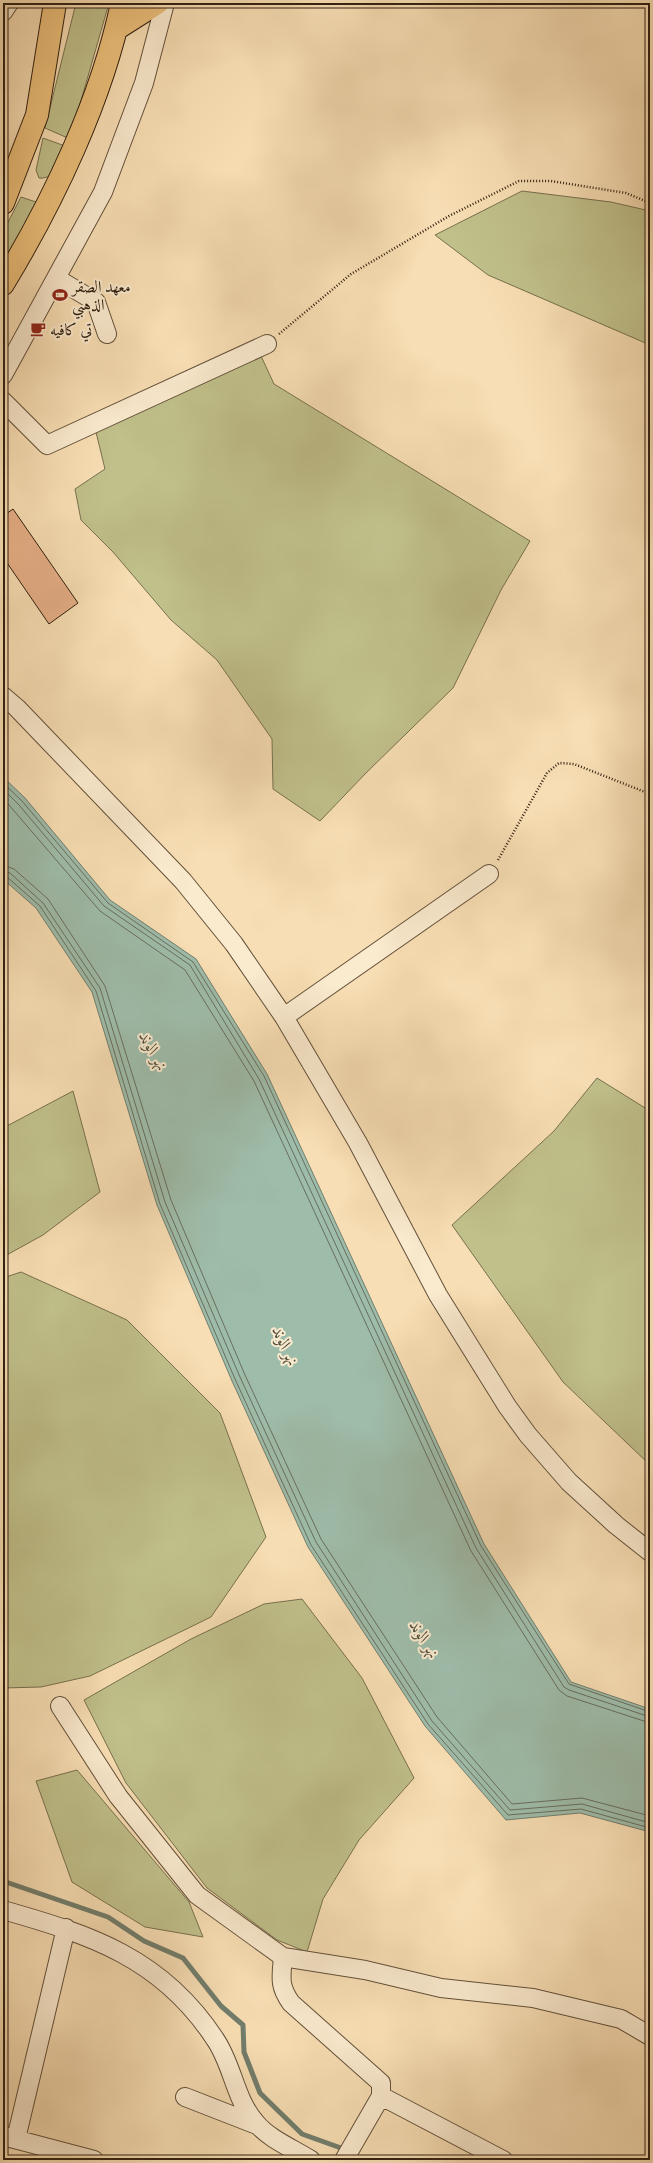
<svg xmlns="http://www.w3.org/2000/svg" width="653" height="2163" viewBox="0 0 653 2163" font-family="'Gentium Book Plus',Amiri,serif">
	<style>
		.green { fill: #c0c08b; stroke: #78704e }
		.water { fill: #9ebcaa; stroke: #727e6d }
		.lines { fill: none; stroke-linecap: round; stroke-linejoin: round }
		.shore { stroke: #686e5e; stroke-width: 1 }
		.stream { stroke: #727e6d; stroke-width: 5 }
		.building { fill: #e7b088; stroke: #312011 }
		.minor-casing { stroke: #63503a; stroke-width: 20 }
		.major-casing { stroke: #312011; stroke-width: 24 }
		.path { stroke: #312011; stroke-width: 2.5; stroke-dasharray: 1 2; stroke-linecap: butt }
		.minor { stroke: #faeace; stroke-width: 18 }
		.major { stroke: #ecbf7a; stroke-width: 22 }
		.labels { text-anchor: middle; stroke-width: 4; stroke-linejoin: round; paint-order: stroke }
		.poi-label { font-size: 16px; fill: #312011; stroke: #faeace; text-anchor: start }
		.water-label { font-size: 17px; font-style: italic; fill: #524f3f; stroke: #faeace }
	</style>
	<rect width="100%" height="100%" fill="#f8deb4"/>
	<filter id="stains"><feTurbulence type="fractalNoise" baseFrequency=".005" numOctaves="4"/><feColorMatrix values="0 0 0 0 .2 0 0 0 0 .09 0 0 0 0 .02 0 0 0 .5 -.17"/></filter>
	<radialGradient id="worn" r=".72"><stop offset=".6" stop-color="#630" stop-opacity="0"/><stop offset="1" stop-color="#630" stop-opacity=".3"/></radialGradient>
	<path class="green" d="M76,3H109L70,139L45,128Z
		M43,138L65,146C60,158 56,180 39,178L36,170Z
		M522,191L611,202L650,211V345L488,275L435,235Z
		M21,197L42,204L3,268V232Z
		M261,356L274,384L530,541L501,590L453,688L366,773L320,821L273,789L272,739L217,660L171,620L113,552L81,520L75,489L105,469L94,424Z
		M597,1078L650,1111V1465L563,1382L452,1225L554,1131Z
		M73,1091L100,1192L43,1235L3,1257V1124L5,1127Z
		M21,1272L127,1320L220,1413L266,1537L211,1617L90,1676L41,1687L3,1688V1278Z
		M302,1599L362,1678L414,1778L359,1840L323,1899L307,1952L277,1940L207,1888L126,1783L84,1700L191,1639L264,1604Z
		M77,1770L189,1902L203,1937L145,1927L72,1882L36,1781Z"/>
	<path class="water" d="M3,777L25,798L110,900L196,959L267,1074L484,1544L571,1682L650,1709V1832L580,1813L506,1820L425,1726L308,1547L232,1381L157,1205L92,992L36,908L3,879Z"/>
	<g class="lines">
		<path class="shore" d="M3,783L22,801L108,903L193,962L264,1076L481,1546L569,1684L650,1712
			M3,789L19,805L104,906L190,965L259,1079L476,1548L564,1687L569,1690L650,1717
			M3,798L100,911L185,970L254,1081L471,1551L559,1690L567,1696L650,1723
			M3,865L14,869L48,899L105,986L171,1200L245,1375L321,1539L437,1717L512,1804L582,1798L650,1816
			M3,871L10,873L43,903L100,988L165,1202L240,1377L316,1542L432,1721L510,1810L582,1804L650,1823
			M3,876L7,877L40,906L96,991L160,1204L235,1379L311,1545L428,1724L508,1815L581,1809L650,1828"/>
		<path class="stream" d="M3,1881L108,1917L144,1941L183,1958L221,2006L243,2025L244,2052L260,2093L302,2134L341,2148L359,2160"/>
	</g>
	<path class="building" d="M13,509L78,603L49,624L3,557V516Z"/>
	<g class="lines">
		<g class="minor-casing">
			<path id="minor" d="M3,12L9,3
				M56,278L96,302L107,334
				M3,375L103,192L144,83L165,3
				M3,401L47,445L267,344
				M3,696L17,708L183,881L234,944L284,1017L358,1143L438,1295L507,1406L528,1435L569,1482L616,1525L650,1552
				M284,1017L489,874
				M60,1706L118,1796L197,1895L283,1957C281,1978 279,1986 291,2003L381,2083V2096L344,2160
				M3,1910C91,1935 162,1958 215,2039C233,2065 235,2100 256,2123C269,2139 294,2149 311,2160
				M283,1957L365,1970L441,1988L533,1998L621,2019L650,2036
				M381,2096L503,2160
				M185,2097L257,2125
				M3,2136L94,2160
				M16,2139L66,1928"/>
		</g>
		<g class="major-casing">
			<path id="major" d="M116,29L157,3
				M3,203L37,115L55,3
				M3,284C54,200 102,99 122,3"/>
		</g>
		<path class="path" d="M279,334L351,274L449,216L519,181H551L626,193L650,203
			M498,860L547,773L559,763L574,764L650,794"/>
		<use href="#minor" class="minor"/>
		<use href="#major" class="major"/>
	</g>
	<defs>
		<g id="stadium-bare" transform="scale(1.2)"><path d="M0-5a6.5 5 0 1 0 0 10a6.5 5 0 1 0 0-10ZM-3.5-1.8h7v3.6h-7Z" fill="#8f2418" stroke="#faeace" stroke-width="2.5" paint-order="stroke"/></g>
		<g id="cafe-bare" transform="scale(1.2)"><path d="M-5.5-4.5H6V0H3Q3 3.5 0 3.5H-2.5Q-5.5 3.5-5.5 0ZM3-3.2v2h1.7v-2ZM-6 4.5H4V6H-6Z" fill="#8f2418" stroke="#faeace" stroke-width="2.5" paint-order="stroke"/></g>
	</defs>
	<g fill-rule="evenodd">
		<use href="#stadium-bare" x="60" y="295"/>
		<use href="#cafe-bare" x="38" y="329"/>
	</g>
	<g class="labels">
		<g class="poi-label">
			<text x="72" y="292">معهد الصقر<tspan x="72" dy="18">الذهبي</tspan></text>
			<text x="50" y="335">تي كافيه</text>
		</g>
		<g class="water-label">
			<text transform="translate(154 1051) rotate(61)" y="6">نهر الوند</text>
			<text transform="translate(286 1346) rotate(65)" y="6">نهر الوند</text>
			<text transform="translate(425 1639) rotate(58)" y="6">نهر الوند</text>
		</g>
	</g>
	<rect width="653" height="2163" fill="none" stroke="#f8deb4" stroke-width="16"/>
	<rect x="4" y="4" width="645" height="2155" fill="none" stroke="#312011" stroke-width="2"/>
	<rect x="8" y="8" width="637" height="2147" fill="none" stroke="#312011"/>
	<rect width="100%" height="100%" filter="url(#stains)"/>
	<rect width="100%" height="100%" fill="url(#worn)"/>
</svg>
